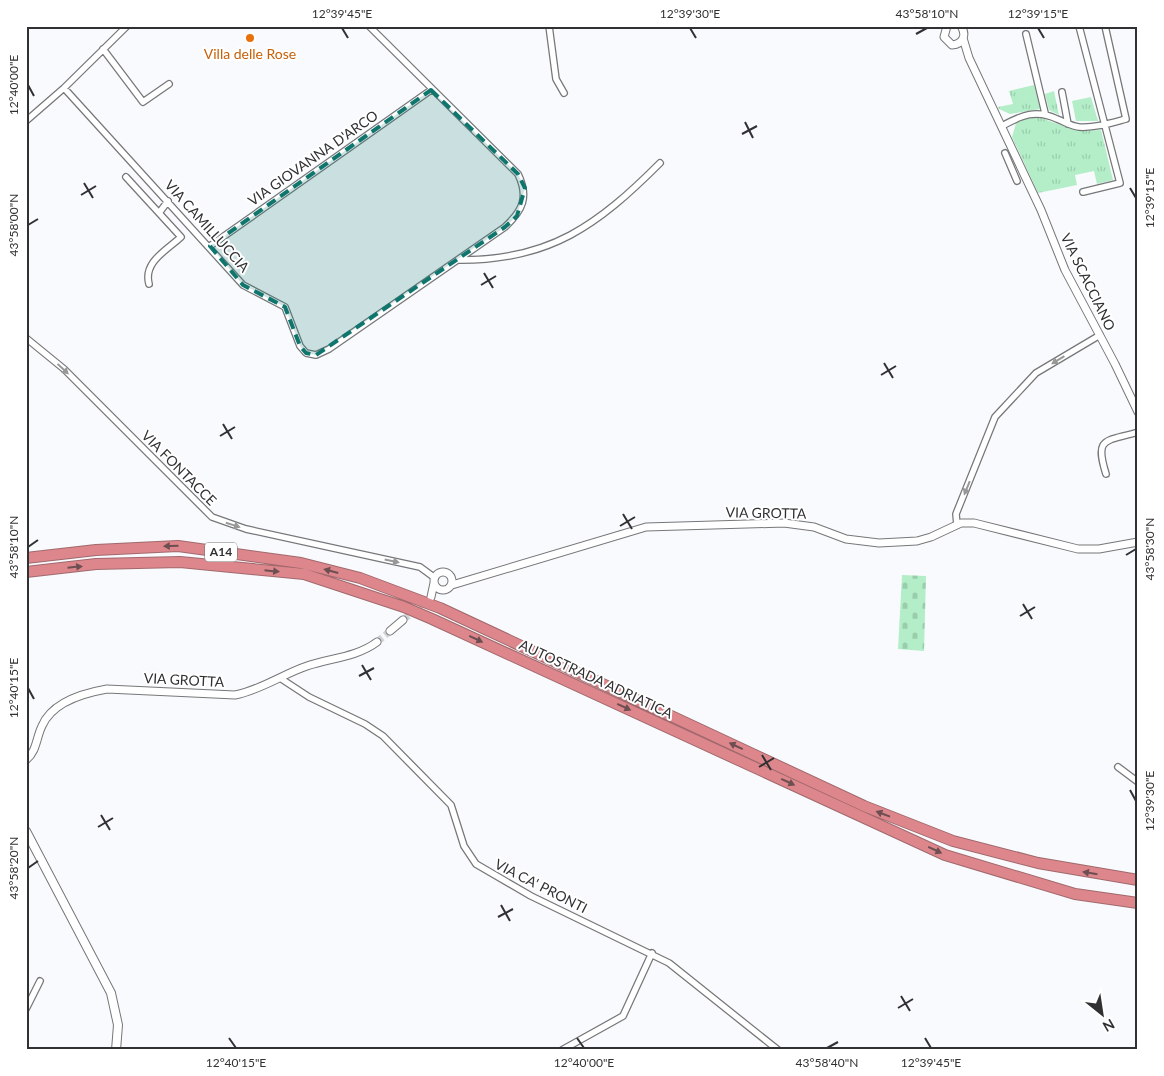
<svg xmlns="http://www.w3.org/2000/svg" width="1164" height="1076" viewBox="0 0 1164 1076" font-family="Lato,sans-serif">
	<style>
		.grass { fill: url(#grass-tufts) }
		.cemetery { fill: url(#cemetery-stones) }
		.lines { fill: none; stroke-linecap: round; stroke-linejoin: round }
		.tertiary-tunnel { stroke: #d1d2d5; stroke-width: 7; stroke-dasharray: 7 3.5; stroke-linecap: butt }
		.minor-casing { stroke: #767779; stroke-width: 8 }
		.tertiary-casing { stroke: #767779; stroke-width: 9 }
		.secondary-casing { stroke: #767779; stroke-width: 10 }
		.motorway-casing { stroke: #a1696d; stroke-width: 12 }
		.minor { stroke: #fff; stroke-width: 5.5 }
		.tertiary { stroke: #fff; stroke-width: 7 }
		.secondary { stroke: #fff; stroke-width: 8 }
		.motorway { stroke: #dd878c; stroke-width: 10 }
		.oneway { fill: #989899 }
		.oneway2 { fill: #6d4f52 }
		.marked { fill: #0f766e; fill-opacity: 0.2; stroke: #0f766e; stroke-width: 4; stroke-dasharray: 10 6; stroke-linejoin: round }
		.ticks { fill: none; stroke: #313133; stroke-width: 2 }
		.food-dot { fill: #e8710a; stroke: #fff; stroke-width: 2 }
		.labels { text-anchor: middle; stroke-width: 4; stroke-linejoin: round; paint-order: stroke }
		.shield { fill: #fff; stroke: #6f6f70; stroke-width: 1 }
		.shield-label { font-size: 12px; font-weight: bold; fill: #313133 }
		.food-label { font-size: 14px; fill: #c56008; stroke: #fff }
		.street-label { font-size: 14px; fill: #313133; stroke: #fff }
		.neatline { fill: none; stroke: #313133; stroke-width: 2 }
		.ticks-label { font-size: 12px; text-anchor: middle; fill: #313133 }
	</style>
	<defs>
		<pattern id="grass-tufts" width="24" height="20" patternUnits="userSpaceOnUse" patternTransform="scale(1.25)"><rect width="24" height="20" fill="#b3eec8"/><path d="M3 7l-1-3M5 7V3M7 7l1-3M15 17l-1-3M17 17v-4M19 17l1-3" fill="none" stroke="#9acdac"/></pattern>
		<pattern id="cemetery-stones" width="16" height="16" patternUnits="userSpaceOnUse" patternTransform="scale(1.25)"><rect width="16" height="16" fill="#b3eec8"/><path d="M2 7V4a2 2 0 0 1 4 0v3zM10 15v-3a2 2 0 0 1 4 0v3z" fill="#9acdac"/></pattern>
	</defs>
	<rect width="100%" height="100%" fill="#f9fafd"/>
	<path class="grass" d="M1034,85L1040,109L1010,114L999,109L998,107L1013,104L1009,91Z
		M1054,91L1059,115L1049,110L1045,94Z
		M1091,97L1098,121H1076L1072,101Z
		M1038,117L1078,131L1101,130L1113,180L1097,184L1094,171L1075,175L1077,185L1038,193L1012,137L1016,123L1026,119Z"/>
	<path class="cemetery" d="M902,575L926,576L924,651L898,649Z"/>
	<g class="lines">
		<path class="tertiary-tunnel" d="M403,620L426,601
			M377,642L390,631"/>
		<g class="minor-casing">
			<path id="minor" d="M549,26L556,79L564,93
				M1079,26L1120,183L1083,192
				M1026,34L1045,113
				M103,49L143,102L169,84
				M64,88L243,285L285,307L300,346L306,353L316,355L329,349L505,227C523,210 529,197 518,174L369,26
				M1062,92L1068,124
				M26,121L64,88L127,26
				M1002,126C1022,115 1036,109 1057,119C1065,122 1071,126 1079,127C1095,128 1111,123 1126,119L1105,26
				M1005,153L1017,181
				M126,177L159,213
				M210,246L431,90
				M458,260C550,261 598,225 660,163
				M149,284C143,262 167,250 181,237L159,213L168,201
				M26,338L64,369L212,517L246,529L420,567L435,578
				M1106,474C1094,436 1106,442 1138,432
				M957,525L956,514L995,417L1036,373L1100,335
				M280,678L309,697L365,724L383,736L451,805L464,846L476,864L531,896L669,963L778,1050
				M1118,767L1138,782
				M26,1009L40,981
				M562,1050L623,1016L652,953"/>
		</g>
		<g class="tertiary-casing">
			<path id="tertiary" d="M947,26L944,37L952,45C963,44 967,35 961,26
				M963,38L969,58L1041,210L1065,270L1115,364L1138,412
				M434 581a9 9 0 1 1 18 0a9 9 0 1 1-18 0Z
				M452,585L646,527L784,523L814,527L846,539L879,543L917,541L931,537L961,523H974L1078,549H1099L1138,542
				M431,597L434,583
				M390,631L403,620
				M26,760C37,751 36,738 42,726C52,702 84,693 107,689L235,695C261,690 283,674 307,666C331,658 357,657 377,642"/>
		</g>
		<g class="secondary-casing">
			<path id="secondary" d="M26,831L111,993L118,1025L116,1050"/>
		</g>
		<g class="motorway-casing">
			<path id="motorway" d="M26,558L96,550L178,546L301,563L360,578L440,608L864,806L953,841L1038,863L1138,880
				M26,572L96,564L180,562L304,574L404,607L432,619L945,855L1075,894L1138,903"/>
		</g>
		<use href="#minor" class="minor"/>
		<use href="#tertiary" class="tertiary"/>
		<use href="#secondary" class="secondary"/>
		<use href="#motorway" class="motorway"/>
	</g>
	<defs><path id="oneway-solid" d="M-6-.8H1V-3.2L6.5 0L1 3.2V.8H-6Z" transform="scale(1.25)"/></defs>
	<g class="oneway">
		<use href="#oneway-solid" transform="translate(1058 360) rotate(149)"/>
		<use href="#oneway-solid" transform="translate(63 369) rotate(43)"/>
		<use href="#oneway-solid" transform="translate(967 488) rotate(112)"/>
		<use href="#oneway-solid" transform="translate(233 525) rotate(17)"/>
		<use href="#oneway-solid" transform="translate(392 561) rotate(12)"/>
	</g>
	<g class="oneway2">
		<use href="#oneway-solid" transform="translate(171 546) rotate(178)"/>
		<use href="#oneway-solid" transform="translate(75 567) rotate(-6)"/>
		<use href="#oneway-solid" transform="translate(272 571) rotate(6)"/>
		<use href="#oneway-solid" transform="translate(331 571) rotate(-165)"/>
		<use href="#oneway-solid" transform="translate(476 639) rotate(25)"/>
		<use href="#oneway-solid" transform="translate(624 707) rotate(25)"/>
		<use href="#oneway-solid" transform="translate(736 746) rotate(-155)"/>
		<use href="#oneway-solid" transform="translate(788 782) rotate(25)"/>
		<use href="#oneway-solid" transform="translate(883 814) rotate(-159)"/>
		<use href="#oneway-solid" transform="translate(935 850) rotate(25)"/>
		<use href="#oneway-solid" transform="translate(1090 873) rotate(-171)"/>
	</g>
	<path class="marked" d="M431,90L518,174L525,188L517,216L505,227L316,355L306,353L300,346L285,307L243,285L210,246Z"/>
	<path class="ticks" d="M342,28L348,38M690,28L696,38M1038,28L1044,38M916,34L927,28M28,85L34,96M745,122L753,138M742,134L757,126M84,183L93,198M1130,188L1136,198M81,195L96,186M28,225L38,219M484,273L493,288M481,285L496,276M884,363L893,378M881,375L896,366M223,424L232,439M220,436L235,427M623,514L632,529M620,526L635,517M28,547L38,540M1126,555L1136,549M1023,604L1032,619M1020,616L1035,607M362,665L371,680M359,676L374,668M28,688L34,699M762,755L771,770M759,767L774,758M1130,790L1136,801M101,815L110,830M98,827L113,818M28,868L38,861M501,905L510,921M498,917L513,909M901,996L910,1011M898,1008L913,999M229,1038L236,1048M577,1038L584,1048M925,1038L931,1048M827,1048L838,1042"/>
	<circle class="food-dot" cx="250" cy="38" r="5"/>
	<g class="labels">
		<rect class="shield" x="205" y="542.5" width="32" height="19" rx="4"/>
		<g class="shield-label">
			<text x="221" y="556">A14</text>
		</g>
		<g class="food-label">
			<text x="250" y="59">Villa delle Rose</text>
		</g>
		<g class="street-label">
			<text transform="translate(313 158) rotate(-35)" y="5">VIA GIOVANNA D'ARCO</text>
			<text transform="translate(207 226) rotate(48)" y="5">VIA CAMILLUCCIA</text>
			<text transform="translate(1088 282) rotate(64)" y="5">VIA SCACCIANO</text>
			<text transform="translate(179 468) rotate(45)" y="5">VIA FONTACCE</text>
			<text transform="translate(766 513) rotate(1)" y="5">VIA GROTTA</text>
			<text transform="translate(596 679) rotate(25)" y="5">AUTOSTRADA ADRIATICA</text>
			<text transform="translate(184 680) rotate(3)" y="5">VIA GROTTA</text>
			<text transform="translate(541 886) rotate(27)" y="5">VIA CA' PRONTI</text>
		</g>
	</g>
	<rect width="1164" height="1076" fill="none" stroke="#ffffff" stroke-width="55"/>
	<g transform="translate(1102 1014) rotate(150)" stroke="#ffffff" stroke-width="4" paint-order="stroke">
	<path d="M0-4L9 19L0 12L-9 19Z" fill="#313133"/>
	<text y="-8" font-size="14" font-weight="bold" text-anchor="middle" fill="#313133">N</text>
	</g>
	<rect x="28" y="28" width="1108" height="1020" class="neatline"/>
	<g class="ticks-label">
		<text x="342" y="18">12°39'45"E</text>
		<text x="690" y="18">12°39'30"E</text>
		<text x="927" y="18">43°58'10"N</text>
		<text x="1038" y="18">12°39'15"E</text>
		<text transform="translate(14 85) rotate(-90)" y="4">12°40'00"E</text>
		<text transform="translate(1150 198) rotate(-90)" y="4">12°39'15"E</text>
		<text transform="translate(14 225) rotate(-90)" y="4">43°58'00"N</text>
		<text transform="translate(14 547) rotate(-90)" y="4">43°58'10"N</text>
		<text transform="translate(1150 549) rotate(-90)" y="4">43°58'30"N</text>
		<text transform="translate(14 688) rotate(-90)" y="4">12°40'15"E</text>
		<text transform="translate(1150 801) rotate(-90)" y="4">12°39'30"E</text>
		<text transform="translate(14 868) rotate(-90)" y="4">43°58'20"N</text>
		<text x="236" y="1067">12°40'15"E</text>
		<text x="584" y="1067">12°40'00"E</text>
		<text x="827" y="1067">43°58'40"N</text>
		<text x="931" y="1067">12°39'45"E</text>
	</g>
</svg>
